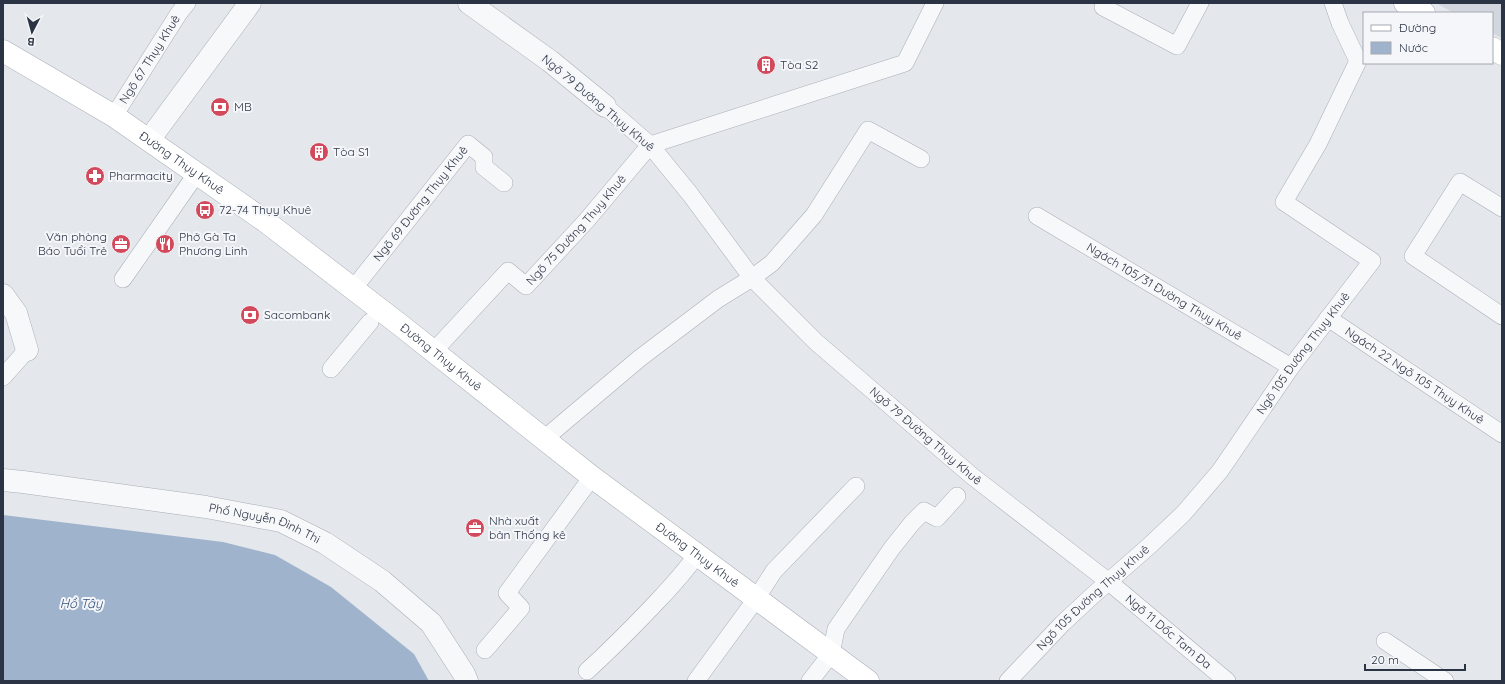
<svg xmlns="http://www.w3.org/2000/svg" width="1505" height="684" viewBox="0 0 1505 684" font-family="Quicksand,sans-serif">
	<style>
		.built { fill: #d2d6de }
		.water { fill: #9fb4cc }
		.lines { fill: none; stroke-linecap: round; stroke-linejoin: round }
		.service-casing { stroke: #a9aeb7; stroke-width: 18 }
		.minor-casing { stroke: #a9aeb7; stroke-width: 23 }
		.tertiary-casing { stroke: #a9aeb7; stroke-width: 23 }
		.secondary-casing { stroke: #a9aeb7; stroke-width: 23 }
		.service { stroke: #f7f8fa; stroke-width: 17 }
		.minor { stroke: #f7f8fa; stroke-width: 22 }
		.tertiary { stroke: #f7f8fa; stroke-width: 22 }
		.secondary { stroke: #fff; stroke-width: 22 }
		.labels { text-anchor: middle; stroke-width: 4; stroke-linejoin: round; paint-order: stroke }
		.street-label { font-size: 12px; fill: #2b3445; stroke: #f4f6f9 }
		.poi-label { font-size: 12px; fill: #2b3445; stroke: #f4f6f9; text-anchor: start }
		.water-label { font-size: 13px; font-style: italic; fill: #34527a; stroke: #f4f6f9 }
	</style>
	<rect width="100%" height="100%" fill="#e4e7ec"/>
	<path class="built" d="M1436,3H1502V38L1492,33V13H1454Z"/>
	<path class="water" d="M3,515L223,542L275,555L331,587L414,654L429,681H3Z"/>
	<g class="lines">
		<g class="service-casing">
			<g id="service">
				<path d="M1103,7L1177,46L1200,3"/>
				<path id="s1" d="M605,106L650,145L690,194L752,278L816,342L972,476L1109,582L1227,681"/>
				<path id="s2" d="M114,116L179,13L187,3"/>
				<path d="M1502,208L1460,182L1413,256L1502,316"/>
				<path id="s3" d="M1037,216L1291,367"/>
				<path d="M123,279L197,173"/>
				<path id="s4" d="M353,289L468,144L484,157V167L504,183"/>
				<path id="s5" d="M1328,318L1502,434"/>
				<path id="s6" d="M433,352L508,271L526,286L587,220L650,145L905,63L935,3"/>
				<path d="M331,369L370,322"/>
				<path d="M3,377L27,350"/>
				<path d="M544,439L640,358L718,299L752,278L772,263L814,215L868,130L921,159"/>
				<path d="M1385,641L1445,681"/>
				<path d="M485,650L521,608L507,593L592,477"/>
				<path d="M587,671C609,651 630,630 651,608C667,591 684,574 697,554"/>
				<path d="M696,681L756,599L774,571L856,486"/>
				<path d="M810,681L831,654L836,629L892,548L912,523L924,511L937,518L957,496"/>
				<path id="s7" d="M1008,681L1062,624L1092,596L1148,547L1183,514L1220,471L1291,367L1372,261L1284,202L1318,144L1358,61L1340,23L1333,3"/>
			</g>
		</g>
		<g class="minor-casing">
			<path id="minor" d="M469,3L550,61L605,106
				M149,140L250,3
				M3,295L16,313L27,350"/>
		</g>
		<g class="tertiary-casing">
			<g id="tertiary">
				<path id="s8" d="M3,480L23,482L206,507L281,521L325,543L382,581L431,623L464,674L467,681"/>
			</g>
		</g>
		<g class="secondary-casing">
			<g id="secondary">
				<path d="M1405,3L1424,13"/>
				<path d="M1492,48L1502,54"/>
				<path id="s9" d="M3,51L114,116L265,221L399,324L592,477L868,681"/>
			</g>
		</g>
		<use href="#service" class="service"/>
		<use href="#minor" class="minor"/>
		<use href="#tertiary" class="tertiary"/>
		<use href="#secondary" class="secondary"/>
	</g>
	<defs>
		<g id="building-disc" transform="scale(1)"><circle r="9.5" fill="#d1495b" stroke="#f4f6f9"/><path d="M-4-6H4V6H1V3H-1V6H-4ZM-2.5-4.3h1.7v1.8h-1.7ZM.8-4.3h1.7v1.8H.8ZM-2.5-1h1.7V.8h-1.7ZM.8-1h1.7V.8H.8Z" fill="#fff"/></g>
		<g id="bank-disc" transform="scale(1)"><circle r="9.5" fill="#d1495b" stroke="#f4f6f9"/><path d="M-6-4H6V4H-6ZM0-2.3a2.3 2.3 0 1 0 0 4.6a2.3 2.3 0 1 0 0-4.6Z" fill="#fff"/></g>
		<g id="pharmacy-disc" transform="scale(1)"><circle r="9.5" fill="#d1495b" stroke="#f4f6f9"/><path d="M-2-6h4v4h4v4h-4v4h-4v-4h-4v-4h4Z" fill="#fff"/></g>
		<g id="bus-disc" transform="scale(1)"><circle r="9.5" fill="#d1495b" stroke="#f4f6f9"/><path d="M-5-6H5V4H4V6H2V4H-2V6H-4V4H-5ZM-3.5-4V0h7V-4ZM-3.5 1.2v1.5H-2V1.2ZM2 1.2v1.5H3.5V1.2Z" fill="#fff"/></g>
		<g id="office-disc" transform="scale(1)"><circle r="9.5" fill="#d1495b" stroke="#f4f6f9"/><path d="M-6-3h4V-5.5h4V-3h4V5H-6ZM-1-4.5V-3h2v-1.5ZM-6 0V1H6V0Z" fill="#fff"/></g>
		<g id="restaurant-disc" transform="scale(1)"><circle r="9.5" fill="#d1495b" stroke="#f4f6f9"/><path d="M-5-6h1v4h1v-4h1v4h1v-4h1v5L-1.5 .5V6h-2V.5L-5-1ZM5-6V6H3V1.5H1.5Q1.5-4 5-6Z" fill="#fff"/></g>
	</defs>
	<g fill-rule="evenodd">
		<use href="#building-disc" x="766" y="65"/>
		<use href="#bank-disc" x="220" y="107"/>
		<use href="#building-disc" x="319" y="152"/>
		<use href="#pharmacy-disc" x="95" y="176"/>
		<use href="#bus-disc" x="205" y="210"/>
		<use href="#office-disc" x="121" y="244"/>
		<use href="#restaurant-disc" x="165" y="244"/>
		<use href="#bank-disc" x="250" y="315"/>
		<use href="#office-disc" x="475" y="528"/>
	</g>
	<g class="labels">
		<g class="street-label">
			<text dy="4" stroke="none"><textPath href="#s2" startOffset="67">Ngõ 67 Thụy Khuê</textPath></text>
			<text transform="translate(598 103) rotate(40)" y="4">Ngõ 79 Đường Thụy Khuê</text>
			<text dy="4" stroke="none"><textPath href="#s9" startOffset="211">Đường Thụy Khuê</textPath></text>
			<text dy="4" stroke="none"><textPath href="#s4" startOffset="109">Ngõ 69 Đường Thụy Khuê</textPath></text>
			<text dy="4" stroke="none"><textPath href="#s6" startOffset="209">Ngõ 75 Đường Thụy Khuê</textPath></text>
			<text dy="4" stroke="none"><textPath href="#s3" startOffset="148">Ngách 105/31 Đường Thụy Khuê</textPath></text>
			<text dy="4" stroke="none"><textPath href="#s7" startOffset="443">Ngõ 105 Đường Thụy Khuê</textPath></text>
			<text dy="4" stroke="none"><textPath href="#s9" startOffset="535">Đường Thụy Khuê</textPath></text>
			<text dy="4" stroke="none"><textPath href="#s5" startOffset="104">Ngách 22 Ngõ 105 Thụy Khuê</textPath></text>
			<text dy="4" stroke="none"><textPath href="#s1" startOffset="462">Ngõ 79 Đường Thụy Khuê</textPath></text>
			<text dy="4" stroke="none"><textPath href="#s8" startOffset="266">Phố Nguyễn Đình Thi</textPath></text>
			<text dy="4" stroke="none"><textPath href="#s9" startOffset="859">Đường Thụy Khuê</textPath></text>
			<text dy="4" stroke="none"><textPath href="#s7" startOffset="119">Ngõ 105 Đường Thụy Khuê</textPath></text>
			<text dy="4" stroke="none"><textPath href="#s1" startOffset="774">Ngõ 11 Dốc Tam Đa</textPath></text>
		</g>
		<g class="poi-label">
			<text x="780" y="69">Tòa S2</text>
			<text x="234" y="111">MB</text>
			<text x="333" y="156">Tòa S1</text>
			<text x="109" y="180">Pharmacity</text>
			<text x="219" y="214">72-74 Thụy Khuê</text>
			<text x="107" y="241" text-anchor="end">Văn phòng<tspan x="107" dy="14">Báo Tuổi Trẻ</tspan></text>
			<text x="179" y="241">Phở Gà Ta<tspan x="179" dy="14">Phương Linh</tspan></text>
			<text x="264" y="319">Sacombank</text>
			<text x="489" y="525">Nhà xuất<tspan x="489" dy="14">bản Thống kê</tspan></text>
		</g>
		<g class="water-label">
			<text x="81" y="608">Hồ Tây</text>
		</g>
	</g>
	<rect width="1505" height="684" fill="none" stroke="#2b3445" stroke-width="8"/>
	<rect x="1363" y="12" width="130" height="52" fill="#f4f6f9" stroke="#a4a8b1"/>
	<rect x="1371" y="25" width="20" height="6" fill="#ffffff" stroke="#a4a8b1"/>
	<text x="1399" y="32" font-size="12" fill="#2b3445">Đường</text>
	<rect x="1371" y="42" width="20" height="12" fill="#9fb4cc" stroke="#a4a8b1"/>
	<text x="1399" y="52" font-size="12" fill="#2b3445">Nước</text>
	<g transform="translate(32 32) rotate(186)" stroke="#f4f6f9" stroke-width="3" paint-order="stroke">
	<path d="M0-3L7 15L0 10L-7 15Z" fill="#2b3445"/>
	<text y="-6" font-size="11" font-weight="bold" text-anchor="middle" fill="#2b3445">B</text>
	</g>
	<path d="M1365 664v6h100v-6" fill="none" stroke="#2b3445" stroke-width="2"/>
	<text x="1371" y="664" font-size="12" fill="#2b3445" stroke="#f4f6f9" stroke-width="3" paint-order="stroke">20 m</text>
</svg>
